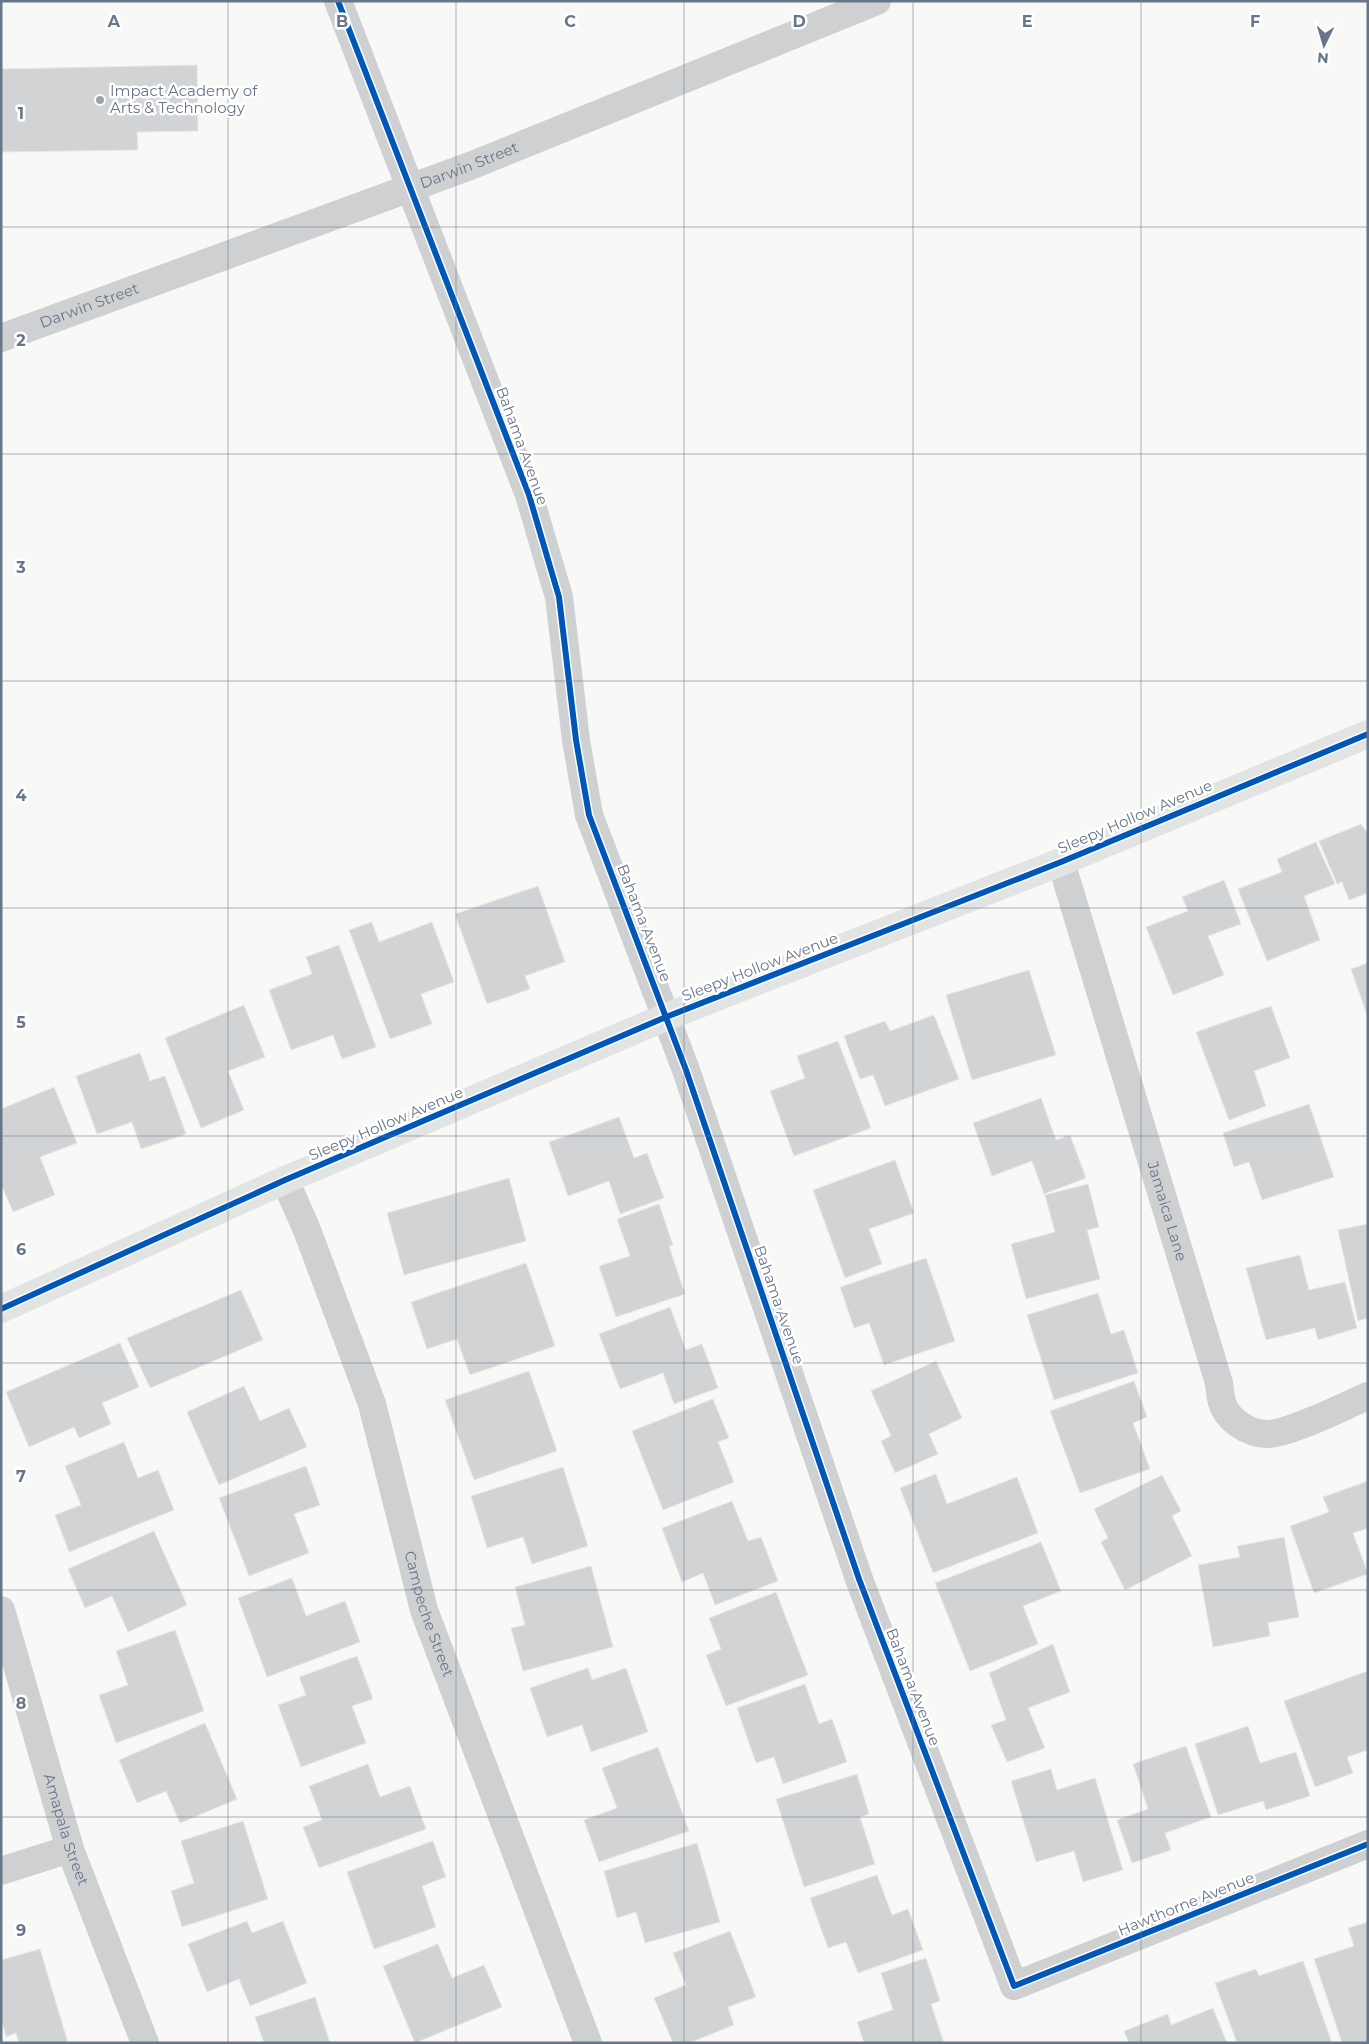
<svg xmlns="http://www.w3.org/2000/svg" width="1369" height="2044" viewBox="0 0 1369 2044" font-family="Montserrat,sans-serif">
	<style>
		.building { fill: #d2d3d4; stroke: #e7e7e6 }
		.lines { fill: none; stroke-linecap: round; stroke-linejoin: round }
		.street { stroke: #cfd0d2; stroke-width: 28 }
		.secondary { stroke: #e2e3e3; stroke-width: 28 }
		.cycleway-casing { stroke: #fff; stroke-width: 9 }
		.cycleway { stroke: #0057b8; stroke-width: 6 }
		.grid { fill: none; stroke: #677688; stroke-width: 1; stroke-opacity: 0.55 }
		.poi-dot { fill: #9aa4af; stroke: #fff; stroke-width: 2 }
		.labels { text-anchor: middle; stroke-width: 5; stroke-linejoin: round; paint-order: stroke }
		.poi-label { font-size: 15px; fill: #677688; stroke: #fff; text-anchor: start }
		.street-label { font-size: 15px; fill: #677688; stroke: #fff }
		.grid-label { font-size: 16px; text-anchor: middle; font-weight: bold; fill: #677688; stroke: #fff; stroke-width: 5; stroke-linejoin: round; paint-order: stroke }
	</style>
	<rect width="100%" height="100%" fill="#f8f8f7"/>
	<path class="building" d="M197,65L198,131L137,132L138,150L1,152V69Z
		M1361,824L1368,834V893L1349,900L1342,882L1337,884L1319,841Z
		M1316,842L1335,884L1304,896L1320,940L1267,961L1238,889L1282,872L1277,859Z
		M1224,880L1241,924L1208,936L1224,975L1173,995L1146,927L1188,911L1182,897Z
		M538,886L565,962L525,976L530,989L487,1004L455,914Z
		M372,922L379,942L432,922L454,982L421,994L432,1024L390,1039L349,930Z
		M339,945L376,1047L342,1059L333,1035L291,1050L269,990L312,974L306,957Z
		M1368,963V1018L1351,969Z
		M1029,970L1056,1055L972,1080L946,995Z
		M244,1005L265,1057L228,1071L244,1110L201,1128L165,1038Z
		M1271,1006L1290,1058L1254,1071L1266,1106L1229,1120L1196,1032Z
		M934,1015L959,1079L885,1106L873,1075L860,1079L844,1036L885,1021L890,1031Z
		M838,1041L871,1128L794,1156L770,1091L805,1078L797,1056Z
		M140,1053L150,1081L165,1076L186,1134L141,1149L132,1122L97,1134L76,1076Z
		M54,1087L77,1143L40,1157L55,1195L13,1212L1,1184V1109Z
		M1041,1098L1056,1140L1070,1135L1086,1178L1044,1194L1032,1161L992,1176L973,1123Z
		M1309,1104L1334,1177L1262,1200L1249,1162L1234,1167L1223,1133Z
		M619,1117L634,1158L647,1153L664,1198L620,1214L609,1181L568,1196L549,1142Z
		M895,1160L914,1213L869,1229L882,1264L845,1278L813,1190Z
		M509,1178L526,1241L404,1275L387,1213Z
		M1088,1184L1099,1227L1087,1230L1100,1279L1026,1299L1011,1244L1055,1232L1045,1195Z
		M659,1204L673,1245L669,1246L685,1294L616,1317L599,1266L630,1256L617,1219Z
		M1368,1224V1318L1358,1321L1338,1230Z
		M1300,1255L1309,1290L1345,1282L1357,1328L1318,1340L1315,1328L1266,1340L1246,1268Z
		M926,1258L955,1341L884,1365L869,1323L854,1328L840,1287Z
		M526,1263L555,1346L470,1375L457,1339L427,1349L411,1302Z
		M241,1290L263,1340L150,1388L127,1338Z
		M1098,1293L1111,1334L1124,1330L1138,1373L1054,1400L1027,1315Z
		M670,1307L686,1350L702,1344L718,1388L674,1404L663,1373L620,1389L599,1334Z
		M120,1343L139,1387L102,1403L111,1424L79,1438L74,1427L29,1447L6,1392Z
		M936,1361L962,1418L929,1434L938,1454L895,1473L881,1441L891,1436L871,1391Z
		M529,1371L557,1451L474,1480L445,1400Z
		M1134,1381L1147,1417L1133,1423L1150,1469L1080,1493L1050,1411Z
		M244,1386L260,1421L289,1408L307,1447L219,1485L187,1412Z
		M713,1399L729,1438L718,1442L734,1482L663,1510L632,1431Z
		M124,1442L138,1478L158,1470L174,1510L69,1552L55,1515L81,1505L65,1466Z
		M306,1466L320,1505L294,1514L309,1553L249,1576L219,1498Z
		M563,1467L588,1546L532,1564L523,1537L487,1548L471,1496Z
		M936,1474L947,1504L1017,1477L1038,1533L933,1573L900,1488Z
		M1162,1475L1181,1511L1172,1516L1192,1556L1125,1590L1101,1542L1108,1538L1094,1509Z
		M1368,1481V1528L1353,1533L1368,1574L1314,1593L1290,1526L1329,1512L1323,1497Z
		M732,1501L748,1541L761,1537L778,1581L715,1605L703,1573L682,1582L662,1528Z
		M154,1531L187,1605L128,1632L112,1596L85,1608L68,1569Z
		M1284,1537L1299,1617L1268,1623L1270,1636L1213,1647L1198,1565L1240,1557L1237,1546Z
		M1041,1542L1061,1591L1023,1606L1038,1644L970,1671L935,1583Z
		M591,1566L613,1647L523,1671L511,1628L525,1625L515,1587Z
		M292,1578L306,1616L345,1601L360,1642L267,1677L238,1598Z
		M776,1592L808,1675L726,1706L706,1655L721,1649L709,1618Z
		M175,1630L204,1711L116,1743L99,1695L128,1685L116,1651Z
		M1053,1644L1070,1692L1028,1708L1045,1748L1007,1762L991,1725L1006,1720L989,1673Z
		M357,1656L373,1699L352,1706L366,1743L301,1767L278,1705L306,1695L299,1677Z
		M588,1668L592,1680L626,1668L648,1732L591,1752L582,1725L547,1737L530,1688Z
		M1368,1671V1750L1347,1757L1353,1773L1315,1787L1284,1701Z
		M805,1684L819,1724L832,1719L847,1762L783,1784L774,1757L756,1763L737,1708Z
		M205,1723L237,1799L180,1823L166,1791L137,1803L119,1760Z
		M1248,1726L1260,1763L1296,1752L1310,1796L1266,1810L1263,1801L1218,1815L1195,1744Z
		M1186,1746L1211,1817L1165,1833L1171,1850L1132,1863L1117,1820L1148,1809L1133,1764Z
		M658,1747L689,1831L599,1862L584,1820L617,1808L602,1768Z
		M368,1764L380,1797L410,1786L426,1829L319,1868L303,1827L322,1820L309,1786Z
		M1051,1769L1057,1790L1095,1778L1123,1870L1083,1882L1074,1851L1036,1862L1011,1781Z
		M857,1774L869,1814L860,1817L875,1864L804,1887L776,1799Z
		M243,1821L268,1899L182,1927L171,1891L194,1883L181,1841Z
		M433,1841L446,1877L422,1886L436,1927L374,1949L347,1872Z
		M697,1843L720,1922L645,1943L636,1912L617,1918L604,1871Z
		M877,1875L892,1915L908,1909L923,1950L858,1973L846,1942L828,1948L810,1898Z
		M247,1921L252,1933L283,1921L307,1983L250,2006L239,1979L207,1992L188,1944Z
		M1368,1922V2043H1342L1314,1959L1354,1946L1348,1928Z
		M730,1931L756,1997L728,2007L734,2025L689,2043H673L654,1998L686,1985L673,1953Z
		M438,1944L452,1978L484,1965L502,2007L415,2043L383,1966Z
		M40,1949L68,2043H19L16,2033L6,2037L1,2017V1960Z
		M926,1958L940,2001L931,2004L944,2043H864L857,2022L893,2010L881,1973Z
		M1303,1961L1332,2043H1237L1215,1983L1256,1969L1259,1976Z
		M315,1997L330,2043H264L255,2017Z
		M1213,2008L1227,2043H1129L1124,2031L1168,2014L1171,2025Z"/>
	<g class="lines">
		<g class="street">
			<path d="M338,1L529,495L559,597L576,740L589,815L686,1070L859,1579L1014,1986L1368,1844"/>
			<path id="s1" d="M1,338L470,166L877,1"/>
			<path id="s2" d="M1061,862L1219,1383C1220,1390 1220,1396 1222,1402C1227,1420 1249,1434 1267,1434C1290,1434 1344,1406 1368,1396"/>
			<path id="s3" d="M285,1180L307,1230L372,1404L424,1610L588,2043"/>
			<path id="s4" d="M1,1610L70,1849L145,2043"/>
			<path d="M1,1871L70,1849"/>
		</g>
		<path class="secondary" d="M1,1309L285,1180L666,1017L1061,862L1368,734"/>
		<g class="cycleway-casing">
			<path id="cycleway" d="M338,1L529,495L559,597L576,740L589,815L686,1070L859,1579L1014,1986L1368,1844
				M1,1309L285,1180L666,1017L1061,862L1368,734"/>
		</g>
		<use href="#cycleway" class="cycleway"/>
	</g>
	<path class="grid" d="M228,1V2043M456,1V2043M684,1V2043M913,1V2043M1141,1V2043M1,227H1368M1,454H1368M1,681H1368M1,908H1368M1,1136H1368M1,1363H1368M1,1590H1368M1,1817H1368"/>
	<circle class="poi-dot" cx="100" cy="100" r="5"/>
	<g class="labels">
		<g class="poi-label">
			<text x="110" y="96">Impact Academy of<tspan x="110" dy="17">Arts &amp; Technology</tspan></text>
		</g>
		<g class="street-label">
			<text dy="5" stroke="none"><textPath href="#s1" startOffset="499">Darwin Street</textPath></text>
			<text dy="5" stroke="none"><textPath href="#s1" startOffset="94">Darwin Street</textPath></text>
			<text transform="translate(522 446) rotate(70)" y="5">Bahama Avenue</text>
			<text transform="translate(1135 817) rotate(-23)" y="5">Sleepy Hollow Avenue</text>
			<text transform="translate(644 923) rotate(69)" y="5">Bahama Avenue</text>
			<text transform="translate(760 967) rotate(-21)" y="5">Sleepy Hollow Avenue</text>
			<text transform="translate(386 1124) rotate(-23)" y="5">Sleepy Hollow Avenue</text>
			<text dy="5" stroke="none"><textPath href="#s2" startOffset="365">Jamaica Lane</textPath></text>
			<text transform="translate(779 1305) rotate(71)" y="5">Bahama Avenue</text>
			<text dy="5" stroke="none"><textPath href="#s3" startOffset="458">Campeche Street</textPath></text>
			<text transform="translate(913 1687) rotate(69)" y="5">Bahama Avenue</text>
			<text dy="5" stroke="none"><textPath href="#s4" startOffset="229">Amapala Street</textPath></text>
			<text transform="translate(1186 1904) rotate(-22)" y="5">Hawthorne Avenue</text>
		</g>
	</g>
	<g class="grid-label">
		<text x="114" y="27">A</text>
		<text x="342" y="27">B</text>
		<text x="570" y="27">C</text>
		<text x="799" y="27">D</text>
		<text x="1027" y="27">E</text>
		<text x="1255" y="27">F</text>
		<text x="21" y="119">1</text>
		<text x="21" y="346">2</text>
		<text x="21" y="573">3</text>
		<text x="21" y="801">4</text>
		<text x="21" y="1028">5</text>
		<text x="21" y="1255">6</text>
		<text x="21" y="1482">7</text>
		<text x="21" y="1709">8</text>
		<text x="21" y="1936">9</text>
	</g>
	<rect width="1369" height="2044" fill="none" stroke="#677688" stroke-width="5"/>
	<g transform="translate(1324 45) rotate(185)" stroke="#ffffff" stroke-width="4" paint-order="stroke">
	<path d="M0-4L9 19L0 12L-9 19Z" fill="#677688"/>
	<text y="-8" font-size="14" font-weight="bold" text-anchor="middle" fill="#677688">N</text>
	</g>
</svg>
